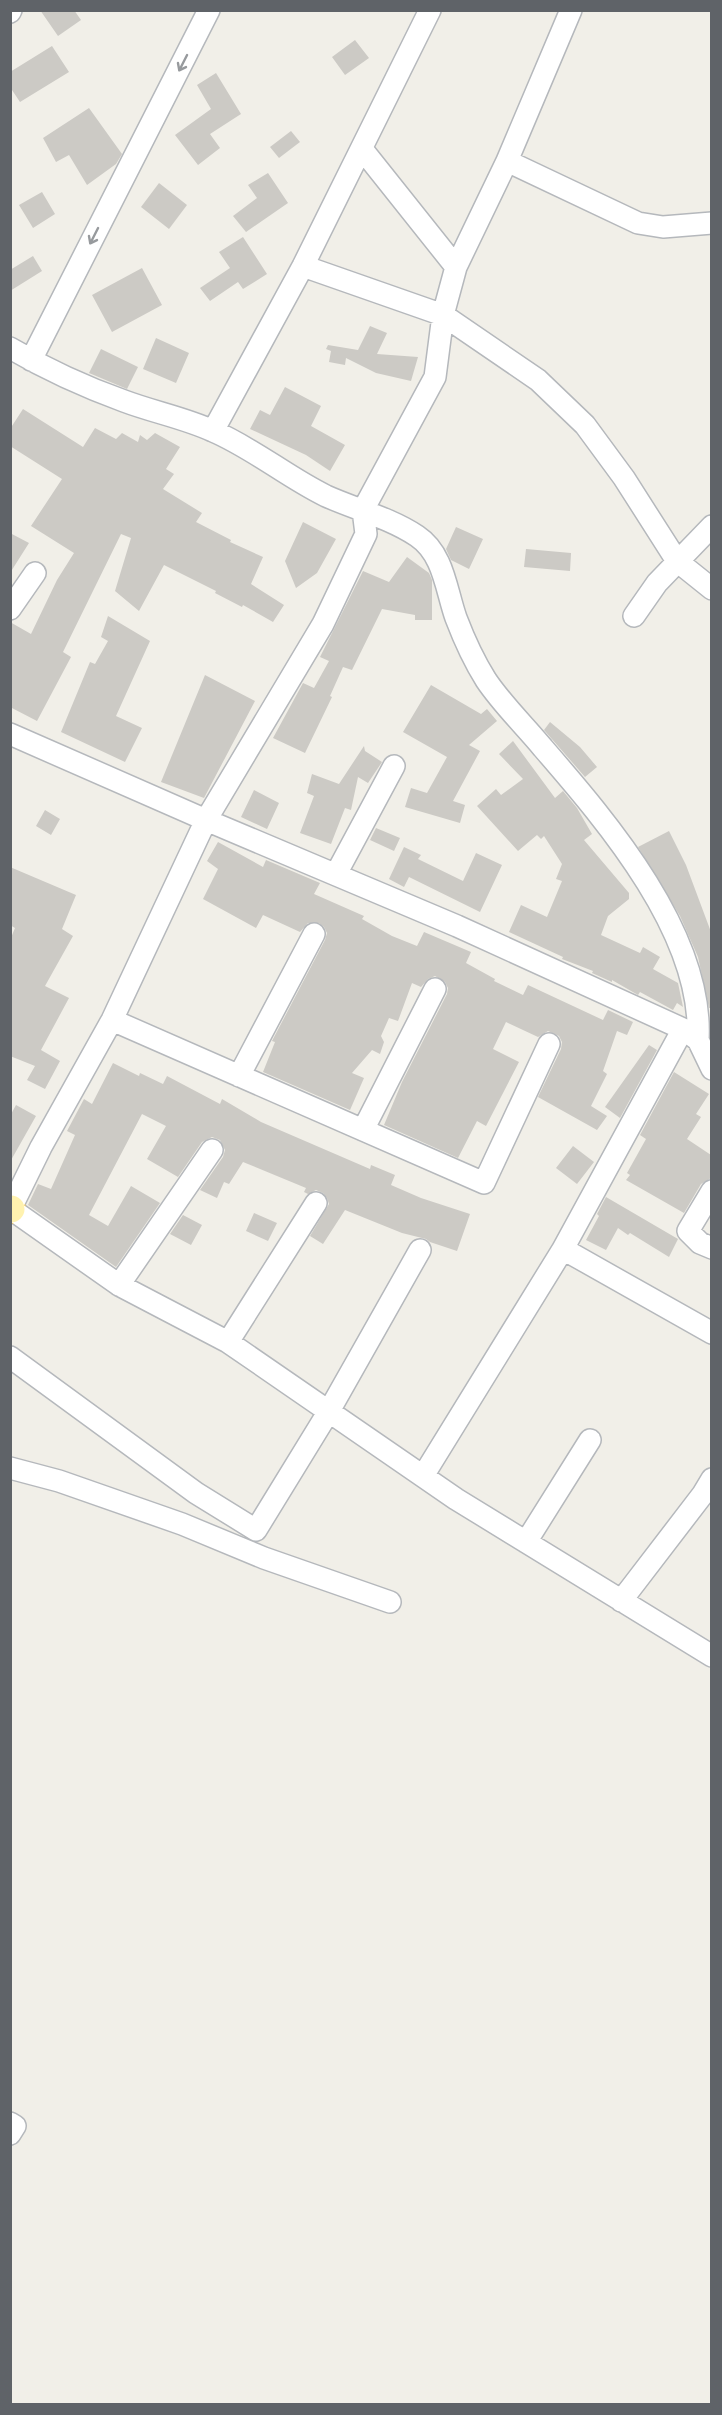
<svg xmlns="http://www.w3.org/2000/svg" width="722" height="2415" viewBox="0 0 722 2415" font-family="'Open Sans',sans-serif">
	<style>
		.building { fill: #cccac5 }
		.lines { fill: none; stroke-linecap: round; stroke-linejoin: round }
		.minor-casing { stroke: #b5b8bc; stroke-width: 24 }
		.major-casing { stroke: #f2c960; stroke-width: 30 }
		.minor { stroke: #fff; stroke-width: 21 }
		.major { stroke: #fff2af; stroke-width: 27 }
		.oneway { stroke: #979a9d }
	</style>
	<rect width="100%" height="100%" fill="#f1efe8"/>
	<path class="building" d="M40,10H74L81,20L58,36Z
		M355,40L369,58L345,75L332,57Z
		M52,46L69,72L20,102L10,87V72Z
		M216,73L241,114L210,134L220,148L198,165L175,135L211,109L197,85Z
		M89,108L122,154L116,164L87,185L69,155L56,162L43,138Z
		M291,131L300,142L279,158L270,147Z
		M268,173L288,203L246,232L233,216L257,198L248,185Z
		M159,183L187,205L169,229L141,207Z
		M42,192L55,214L33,228L19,205Z
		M243,237L267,274L243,289L238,282L210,301L200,288L230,268L219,252Z
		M33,256L42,271L10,291V270Z
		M142,268L162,305L112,332L92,295Z
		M370,326L387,333L377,354L418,357L411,381L376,373L346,358L345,365L329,362L331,351L326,349L328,345L358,350Z
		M156,338L189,353L176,383L143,369Z
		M101,349L138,367L127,389L89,373Z
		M285,387L321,406L311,426L345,445L330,471L306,455L250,429L260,410L270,415Z
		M23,409L83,447L95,428L116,439L122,433L138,442L140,435L147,440L155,433L180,447L166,469L174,474L163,489L202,513L196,522L231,540L230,542L263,557L251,584L284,605L273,622L243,605L242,607L215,593L216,591L164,565L139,611L115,591L131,538L121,534L63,652L71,657L37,721L10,707V622L31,634L57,580L74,553L31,526L62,479L10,446V429Z
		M303,522L336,539L317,573L296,588L285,561Z
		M456,527L483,539L469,569L451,560L446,549Z
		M10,533L29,543L10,573Z
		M526,549L571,553L570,571L524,567Z
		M407,557L429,573L432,580V620H415V615L382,609L352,670L343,667L330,696L332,697L305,753L273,738L303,683L314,688L329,661L320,657L363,571L389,582Z
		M108,616L150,641L116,716L142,728L125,762L61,732L90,662L95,664L108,641L101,637Z
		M205,675L255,701L204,798L161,782Z
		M431,685L481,714L487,709L497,721L469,745L480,751L453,801L465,805L460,823L405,807L411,788L427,793L447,757L403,732Z
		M550,722L580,747L597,767L585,777L544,730Z
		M513,741L555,798L563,791L577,808L592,834L584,840L629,893V899L608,916L601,935L640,953L643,947L660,957L653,969L678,983L683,1007L677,1003L673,1010L640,992L638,995L612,980V982L592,973L593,971L562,959L563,957L509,932L521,905L547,917L562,881L556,879L562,864L544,836L541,839L537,835L518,851L477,806L496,789L501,795L523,779L499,754Z
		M364,746L365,751L382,762L368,783L358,777L351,810L345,808L331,844L300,833L314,796L307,793L312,774L339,784Z
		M254,790L279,803L267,829L241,817Z
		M45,810L60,819L51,835L36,826Z
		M376,828L400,838L394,851L370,840Z
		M669,831L686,865L711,932V1008H709L698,957L680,916L638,847Z
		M218,842L263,867L266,860L320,883L314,894L364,916L362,919L392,936L417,946L424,932L471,952L466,963L495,979L494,981L523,995L528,985L603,1020L608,1010L633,1022L627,1035L617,1031L603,1071L607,1074L591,1106L607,1116L597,1130L538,1097L561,1049L562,1042L559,1036L548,1031L538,1037L506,1022L493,1049L519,1062L486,1126L477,1121L458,1158L384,1125L402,1082L447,994L448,988L445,982L435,976L428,979L421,987L412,983L398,1021L389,1018L381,1036L384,1042L380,1054L372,1050L352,1073L364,1078L350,1110L263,1072L275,1042L272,1041L325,940L327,933L324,927L319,923H308L300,932L263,915L256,928L203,899L218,869L207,861Z
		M404,847L421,855L418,859L463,881L476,853L502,865L480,912L409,877L404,887L389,879Z
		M10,867L76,895L62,929L73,936L45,986L69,998L41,1050L60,1061L45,1089L27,1080L35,1066L10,1056V940L15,928L10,925Z
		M649,1045L657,1050L620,1118L605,1107Z
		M113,1063L139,1076L140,1073L163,1084L167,1076L220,1104L222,1099L261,1122L370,1169L371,1165L395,1175L391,1185L421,1198L470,1214L457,1251L430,1242L426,1239L402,1233L345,1210L323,1244L310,1236L329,1204L327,1198L323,1193L316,1190L308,1194L304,1192L306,1188L243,1162L229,1184L224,1182L217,1198L200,1190L223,1157L225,1150L220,1140L212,1137L202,1142L178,1177L147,1159L166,1126L142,1114L89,1215L108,1226L131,1186L160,1203L116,1267L28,1205L38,1184L51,1189L75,1135L67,1131L84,1099L92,1104Z
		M674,1072L709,1094L696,1114L701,1117L687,1139L711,1155V1178L701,1184L684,1213L626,1180L630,1175L627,1173L646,1139L640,1135Z
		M16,1105L36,1116L10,1162V1116Z
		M573,1146L594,1162L577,1184L556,1168Z
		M606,1197L678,1239L669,1257L630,1233L628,1235L618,1228L606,1250L586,1240L599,1216L597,1214Z
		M254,1213L277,1223L268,1241L246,1231Z
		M183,1215L202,1225L191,1245L170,1234Z"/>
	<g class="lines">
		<g class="minor-casing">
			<path id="minor" d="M10,12L11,10
				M362,149L456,267
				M507,161L638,223L663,227L712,223
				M303,266L443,315L538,380L585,425L624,478L677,561L712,589
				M10,348C46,369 85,387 124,401C153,412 185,418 213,431C253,448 287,477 326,496C355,509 390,518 417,536C444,554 446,590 456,618C464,639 474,661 486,680C502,704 524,725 543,748C608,823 704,935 698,1040
				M31,360L209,10
				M213,431L303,266L430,10
				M10,609L35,573
				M634,616L657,583L712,526
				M10,734L206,820L457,926L683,1029L698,1040L712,1069
				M336,874L394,766
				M112,1020L484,1183L549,1044
				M239,1076L314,934
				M363,1130L435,989
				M712,1191L688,1231L700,1243L712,1248
				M11,1209L119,1285L228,1342L456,1499L712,1656
				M10,1210L41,1147L112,1020L206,820L323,624L366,534L363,510L435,377L443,315L456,267L507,161L571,10
				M563,1249L712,1333
				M119,1285L212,1150
				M228,1342L316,1203
				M10,1357L196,1493L256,1530L329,1411L420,1250
				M10,1468L59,1481L182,1524L264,1558L390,1602
				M423,1476L563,1249L683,1029
				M526,1542L590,1440
				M621,1601L703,1494L712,1479
				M10,2123L15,2126L10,2134"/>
		</g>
		<g class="major-casing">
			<path id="major" d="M10,1209H11"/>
		</g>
		<use href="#minor" class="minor"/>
		<use href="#major" class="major"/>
	</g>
	<defs><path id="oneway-shaft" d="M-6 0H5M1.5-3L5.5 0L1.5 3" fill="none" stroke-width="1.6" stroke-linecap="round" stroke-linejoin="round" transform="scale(1.5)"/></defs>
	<g class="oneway">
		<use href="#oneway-shaft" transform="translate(183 63) rotate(117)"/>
		<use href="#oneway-shaft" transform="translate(94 236) rotate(117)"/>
	</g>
	<rect width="722" height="2415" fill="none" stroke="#5f6368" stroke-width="24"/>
</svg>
